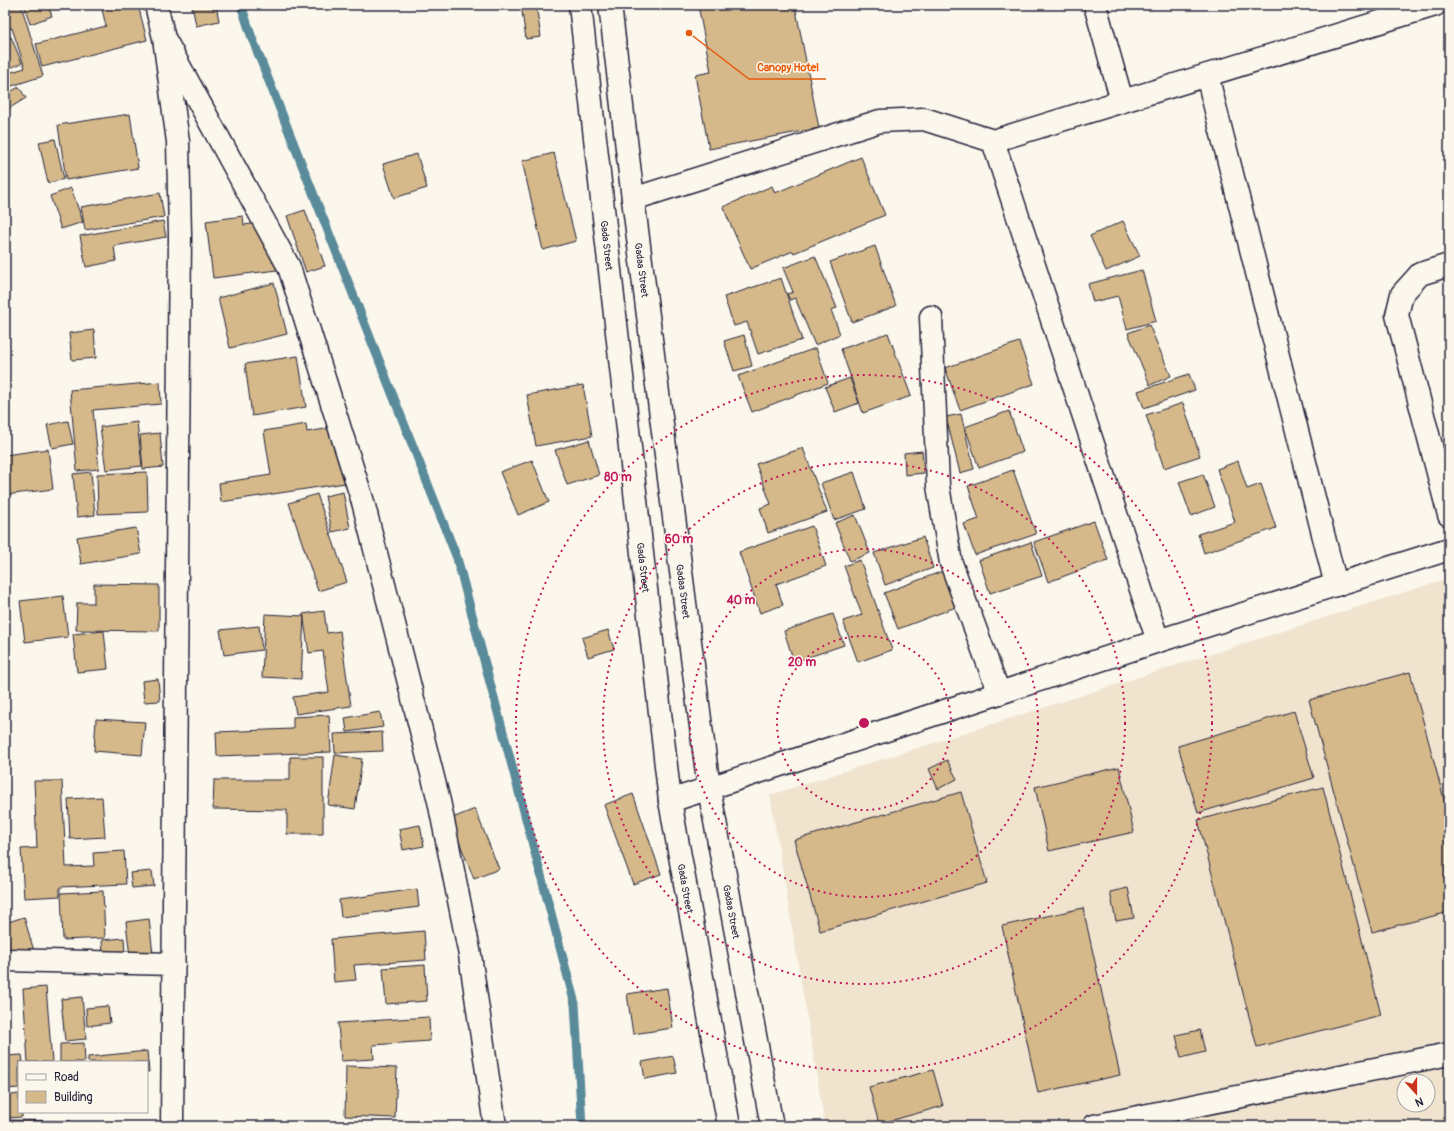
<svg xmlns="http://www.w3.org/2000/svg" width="1454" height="1131" viewBox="0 0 1454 1131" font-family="Pangolin,sans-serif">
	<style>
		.built { fill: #f0e4cf; fill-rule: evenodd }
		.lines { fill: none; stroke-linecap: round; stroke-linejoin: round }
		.stream { stroke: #5a8b9b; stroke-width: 9 }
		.building { fill: #d5b98a; stroke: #22223b }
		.minor-casing { stroke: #22223b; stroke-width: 25 }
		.tertiary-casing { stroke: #22223b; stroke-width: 25 }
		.secondary-casing { stroke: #22223b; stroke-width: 25 }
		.minor { stroke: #fbf7ec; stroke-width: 22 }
		.tertiary { stroke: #fbf7ec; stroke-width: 22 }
		.secondary { stroke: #fbf7ec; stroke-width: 22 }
		.ring { fill: none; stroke: #c2185b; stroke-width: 2; stroke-dasharray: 2 4 }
		.labels { text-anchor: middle; stroke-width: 3; stroke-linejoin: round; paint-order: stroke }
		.street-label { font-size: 10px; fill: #22223b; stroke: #fbf7ec }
		.centre { fill: #c2185b; stroke: #fbf7ec; stroke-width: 2 }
		.ring-label { font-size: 12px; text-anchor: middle; font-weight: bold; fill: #c2185b; stroke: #fbf7ec; stroke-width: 3; stroke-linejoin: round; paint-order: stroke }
		.leader { fill: none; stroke: #e8590c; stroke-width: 1.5 }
		.callout-dot { fill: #e8590c; stroke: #fbf7ec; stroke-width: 1.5 }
		.callout-label { font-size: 11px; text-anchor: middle; font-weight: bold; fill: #e8590c; stroke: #fbf7ec; stroke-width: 3; stroke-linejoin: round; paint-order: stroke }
	</style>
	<rect width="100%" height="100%" fill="#fbf7ec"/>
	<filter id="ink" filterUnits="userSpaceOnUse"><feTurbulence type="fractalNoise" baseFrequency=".025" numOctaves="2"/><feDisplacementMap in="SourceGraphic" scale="8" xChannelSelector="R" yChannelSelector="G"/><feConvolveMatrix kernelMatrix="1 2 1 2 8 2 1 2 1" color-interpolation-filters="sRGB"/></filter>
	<g filter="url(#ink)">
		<path class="built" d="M1449,578V1126H825L770,795ZM1404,1081H1428V1105H1404Z"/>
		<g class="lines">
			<path class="stream" d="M241,5L252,38L457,558L575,1004L582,1126"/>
		</g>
		<path class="building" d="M5,5H21L43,76L5,88V74L25,68L12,28L5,30Z
			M24,5H48L52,16L30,24Z
			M101,5H138L147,40L42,67L36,44L106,26Z
			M192,5H216L219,21L196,26Z
			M521,5H536L541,37L526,39Z
			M698,5H795L819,128L709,149L695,75L711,72Z
			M11,37L22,63L10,68L5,56V39Z
			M19,87L26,98L5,111V95Z
			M130,114L138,168L66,180L58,125Z
			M55,139L64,179L48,183L39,142Z
			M554,153L576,241L543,250L522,161Z
			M417,154L427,188L394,198L383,164Z
			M861,157L885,215L794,253L793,251L750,269L723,207L772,186L775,193Z
			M71,188L83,222L61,229L50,196Z
			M160,193L164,217L85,230L81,207Z
			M305,210L325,266L306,272L287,216Z
			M243,216L244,225L272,221L277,270L213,278L206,221Z
			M163,221L166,237L114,246L116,261L86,267L80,236Z
			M1123,221L1140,256L1106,271L1090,236Z
			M875,246L896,306L852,322L830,262Z
			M815,256L837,308L831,310L840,334L815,345L795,298L790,300L787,294L793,292L783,268Z
			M1142,270L1156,321L1127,329L1118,296L1093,302L1088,284Z
			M781,278L802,340L758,354L747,322L734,326L724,297Z
			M274,283L287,334L230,348L218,298Z
			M1149,325L1171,376L1150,385L1128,333Z
			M94,330L96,358L72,360L69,333Z
			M888,333L911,396L863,413L841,349Z
			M744,335L752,366L734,371L724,341Z
			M1019,342L1034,384L960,410L945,368Z
			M816,348L828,383L752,412L738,376Z
			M298,356L306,407L252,416L245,364Z
			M1189,374L1195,390L1144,408L1138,391Z
			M850,378L859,403L835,412L825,387Z
			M160,382L161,404L93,410L99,469L77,471L70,390Z
			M583,385L592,436L536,446L527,395Z
			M1183,403L1200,456L1164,468L1146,415Z
			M1009,411L1023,452L979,468L965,427Z
			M961,414L974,469L960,473L946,417Z
			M68,421L73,444L52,448L47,425Z
			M137,422L142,466L106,470L100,427Z
			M306,424L307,432L337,427L345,483L221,502L219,483L271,475L264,431Z
			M160,433L163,467L143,469L140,435Z
			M589,440L599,475L567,485L555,450Z
			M803,448L827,512L768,533L760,508L771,504L756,464Z
			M48,449L53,489L5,495V455Z
			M922,451L924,473L905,475L904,453Z
			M532,460L549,502L518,515L500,472Z
			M1238,461L1247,489L1261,484L1276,528L1204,553L1198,534L1235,522L1217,469Z
			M1013,470L1036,534L975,555L964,524L979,519L968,486Z
			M91,472L95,515L77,517L73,474Z
			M147,472L148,512L98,514L97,474Z
			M854,472L866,509L834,520L821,483Z
			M1203,474L1215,507L1191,516L1179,482Z
			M343,492L350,528L332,532L325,496Z
			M317,494L347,582L318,591L289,503Z
			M855,515L870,553L850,561L835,523Z
			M1094,521L1108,560L1048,582L1034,542Z
			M812,526L826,566L776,584L783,605L760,613L739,552Z
			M136,528L141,554L81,564L77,537Z
			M923,537L933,568L885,585L874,553Z
			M1031,542L1042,576L990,593L979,560Z
			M860,560L892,650L858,662L843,621L862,615L844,566Z
			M943,571L956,607L898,629L884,593Z
			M94,584L159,585V631L76,630L77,603H94Z
			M63,596L68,637L25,642L20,601Z
			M324,611L327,633L340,631L351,706L296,714L293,697L329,692L323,651L309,653L303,614Z
			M265,614L304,616L301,679L262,677Z
			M833,614L844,645L794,662L784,631Z
			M259,626L262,650L224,655L220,630Z
			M608,630L614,649L588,657L582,638Z
			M104,631L108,669L77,672L73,634Z
			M6,650L9,668H5V651Z
			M1410,672L1449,818V912L1372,932L1309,700Z
			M158,679L160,701L144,702L142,681Z
			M1294,711L1314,778L1198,813L1178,746Z
			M380,712L383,727L347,732L345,718Z
			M329,715L331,752L217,756L216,732L293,729V717Z
			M96,719L145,722L142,755L94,751Z
			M382,732L383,751L335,753L334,734Z
			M335,755L362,759L355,809L328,805Z
			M290,757H323V834H287V810L213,809L214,780H290Z
			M947,760L957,779L938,789L929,769Z
			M1119,767L1134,832L1049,851L1035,787Z
			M34,781H62L66,867L94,866L93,853L124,851L126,884L60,887V896L24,898L21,849L37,848Z
			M1323,787L1381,1015L1257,1047L1198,820Z
			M961,792L987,883L820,931L794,840Z
			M633,794L661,874L633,884L604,805Z
			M102,797L105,837L70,839L68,799Z
			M475,809L499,869L474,879L450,819Z
			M420,825L424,846L403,850L399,829Z
			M152,871L154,886L132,888L130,873Z
			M1128,888L1134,918L1116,921L1110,892Z
			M417,889L419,907L341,917L339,900Z
			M103,891L105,938L63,940L61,893Z
			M1083,908L1120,1075L1038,1093L1002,926Z
			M24,917L34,951L8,959L5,949V923Z
			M149,919L153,954L130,957L126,922Z
			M424,931L426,960L354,965L356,980L334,982L331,939Z
			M124,938L125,955L103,956L102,940Z
			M425,965L427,1001L386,1004L383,968Z
			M46,987L52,1062H28L23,989Z
			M667,988L673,1028L633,1034L627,994Z
			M82,997L86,1039L65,1041L61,999Z
			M108,1006L110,1023L87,1026L86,1008Z
			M429,1017L430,1041L373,1045L374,1059L341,1061L338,1023Z
			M1200,1030L1205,1052L1181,1058L1176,1035Z
			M84,1043L85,1062H60V1044Z
			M147,1051L149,1072H147V1062H88V1057Z
			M22,1055L23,1062H19V1088L5,1089V1056Z
			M673,1056L677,1073L645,1079L642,1062Z
			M346,1066L397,1068L395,1118L345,1116Z
			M933,1070L943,1106L879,1124L869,1087Z
			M19,1094V1112H22V1117L5,1118V1096Z
			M5,1120L71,1121V1126H5Z
			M684,1122L685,1126H662Z"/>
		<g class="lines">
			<g class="minor-casing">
				<path id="minor" d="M156,5L164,38L178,142L180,236L172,1126
					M1095,5L1122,101
					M164,38L289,267L363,502L439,801L470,955L495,1126
					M1207,75L1336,585
					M993,141L1158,641
					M633,199L880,121L924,119L993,141L1435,5
					M1449,265L1420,274L1402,294L1397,315L1449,515
					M931,317L938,486L951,563L999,693
					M5,960L174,964
					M1094,1126L1449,1054"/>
			</g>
			<g class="tertiary-casing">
				<path id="tertiary" d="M670,801L1158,641L1449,549"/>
			</g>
			<g class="secondary-casing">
				<g id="secondary">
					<path id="s1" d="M580,5L670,801L729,1126"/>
					<path id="s2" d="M610,5L633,199L709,789L772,1126"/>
				</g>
			</g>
			<use href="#minor" class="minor"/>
			<use href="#tertiary" class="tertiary"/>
			<use href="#secondary" class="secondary"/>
		</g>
	</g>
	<g class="ring">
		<circle cx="864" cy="723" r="87"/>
		<circle cx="864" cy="723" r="174"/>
		<circle cx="864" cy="723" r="261"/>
		<circle cx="864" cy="723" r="348"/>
	</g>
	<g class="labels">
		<g class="street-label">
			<text dy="4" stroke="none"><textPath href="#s1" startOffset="242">Gada Street</textPath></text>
			<text dy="4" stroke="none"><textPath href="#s2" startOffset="267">Gadaa Street</textPath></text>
			<text dy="4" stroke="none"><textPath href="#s1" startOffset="566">Gada Street</textPath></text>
			<text dy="4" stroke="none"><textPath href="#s2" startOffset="591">Gadaa Street</textPath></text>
			<text dy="4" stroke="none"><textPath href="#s1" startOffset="890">Gada Street</textPath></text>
			<text dy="4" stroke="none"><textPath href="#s2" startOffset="915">Gadaa Street</textPath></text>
		</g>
	</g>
	<circle cx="864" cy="723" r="6" class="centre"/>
	<g class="ring-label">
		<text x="618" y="481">80 m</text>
		<text x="679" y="543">60 m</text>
		<text x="741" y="604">40 m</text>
		<text x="802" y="666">20 m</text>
	</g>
	<path class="leader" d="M689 33L749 79H826"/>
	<circle class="callout-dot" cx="689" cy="33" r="4"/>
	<g class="callout-label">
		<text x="788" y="71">Canopy Hotel</text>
	</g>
	<rect width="1454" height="1131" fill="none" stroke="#fbf7ec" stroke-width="20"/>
	<rect x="10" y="10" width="1434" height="1111" fill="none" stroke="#22223b" stroke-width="1.5" filter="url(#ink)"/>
	<rect x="18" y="1061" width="130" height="52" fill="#fbf7ec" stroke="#a4a2a5"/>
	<rect x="26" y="1074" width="20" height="6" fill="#fbf7ec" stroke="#a4a2a5"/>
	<text x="54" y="1081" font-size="12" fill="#22223b">Road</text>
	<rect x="26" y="1091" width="20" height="12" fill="#d5b98a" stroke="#a4a2a5"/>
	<text x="54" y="1101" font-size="12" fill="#22223b">Building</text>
	<g transform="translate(1416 1093) rotate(159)"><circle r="19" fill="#fbf7ec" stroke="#a4a2a5"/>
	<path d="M0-3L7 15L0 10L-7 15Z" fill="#c8321e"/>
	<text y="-6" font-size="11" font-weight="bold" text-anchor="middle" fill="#22223b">N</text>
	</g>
</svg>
